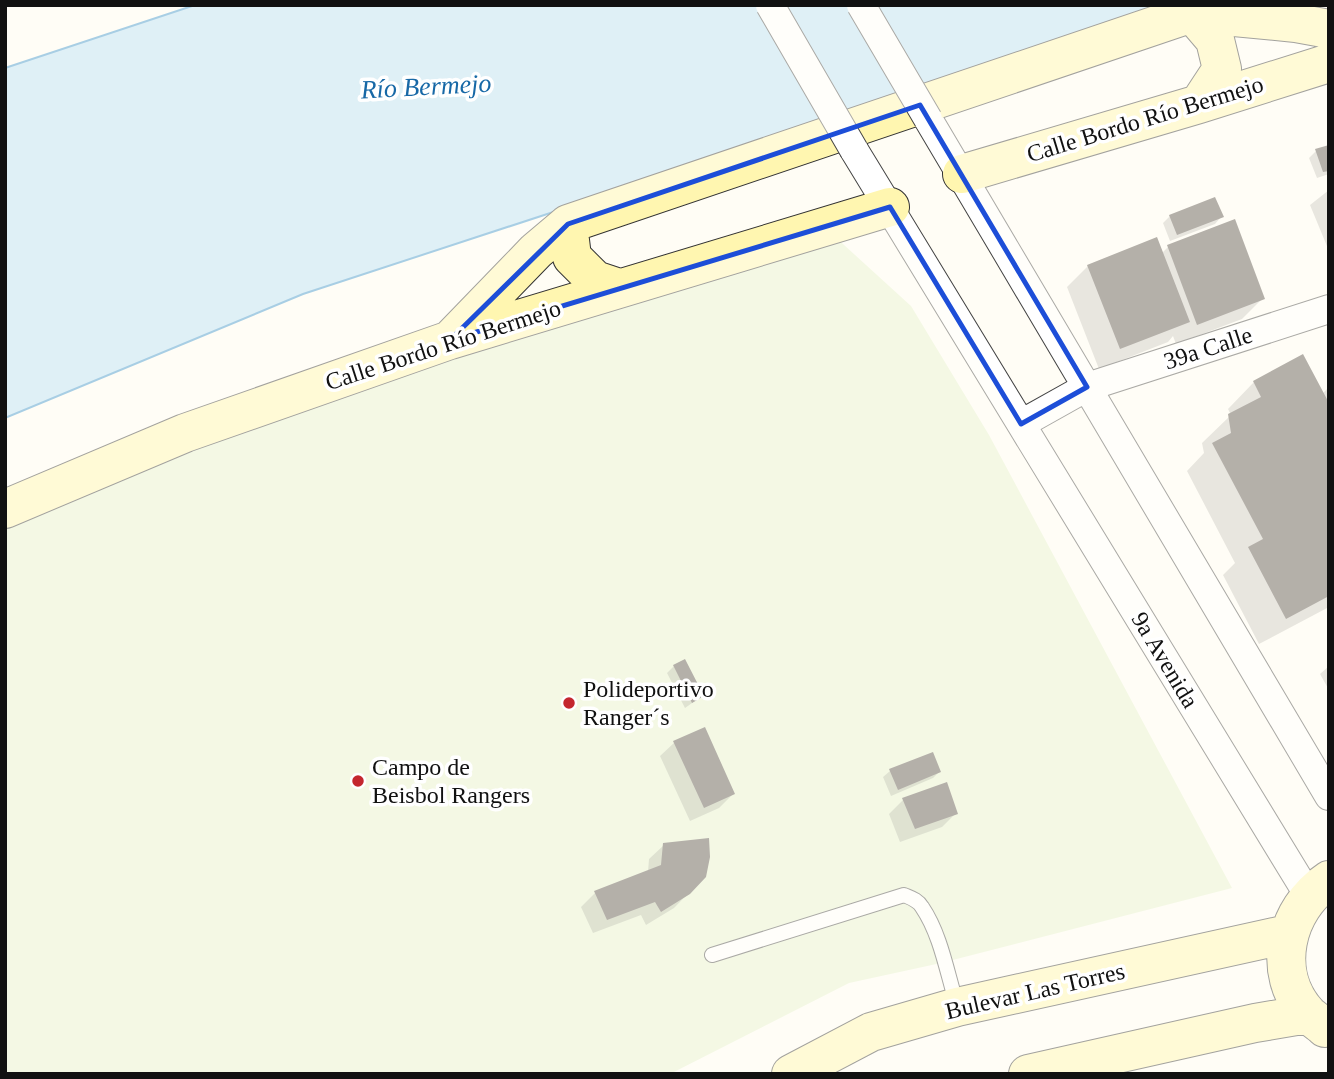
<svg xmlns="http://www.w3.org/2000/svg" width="1334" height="1079" viewBox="0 0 1334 1079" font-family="'Times New Roman',serif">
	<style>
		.pitch { fill: #e6f2cf }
		.water { fill: #b9e0f7; stroke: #3f96cf; stroke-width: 2 }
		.shadow { fill: #0003 }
		.building { fill: #5a524d }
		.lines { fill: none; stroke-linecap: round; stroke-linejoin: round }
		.lane-casing { stroke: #444; stroke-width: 16 }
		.street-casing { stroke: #444; stroke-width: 30 }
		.secondary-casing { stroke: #333; stroke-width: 40 }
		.lane { stroke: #fff; stroke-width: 14 }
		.street { stroke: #fff; stroke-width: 28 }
		.secondary { stroke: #fff6b0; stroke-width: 38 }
		.street-bridge-casing { stroke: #444; stroke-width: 30; stroke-linecap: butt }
		.street-bridge { stroke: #fff; stroke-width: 28 }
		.marked { fill: none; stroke: #1d4ed8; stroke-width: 5; stroke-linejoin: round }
		.poi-dot { fill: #c4262e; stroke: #fff; stroke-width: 2.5 }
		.labels { text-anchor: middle; stroke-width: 7; stroke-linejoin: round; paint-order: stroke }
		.street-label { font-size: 24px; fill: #111; stroke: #fff }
		.poi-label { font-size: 24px; fill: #111; stroke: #fff; text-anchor: start }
		.water-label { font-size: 26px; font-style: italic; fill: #1768a6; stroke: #fff }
	</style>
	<rect width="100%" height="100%" fill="#fffdf5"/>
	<path class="pitch" d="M832,234L911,306L989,435L1232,888L941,963L849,983L670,1074H5V518L233,424Z"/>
	<path class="water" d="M195,5H1185L303,294L5,418V68Z"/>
	<path class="shadow" d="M1329,147V174L1317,178L1309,158L1316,151Z
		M1329,190V251L1310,205Z
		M1170,216L1221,217L1215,224L1170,241L1163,223Z
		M1168,247L1263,298L1242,319L1176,344L1173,336L1168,342L1099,369L1067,287L1088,266L1162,253Z
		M1254,382L1322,394L1329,387V607L1259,644L1223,575L1235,563L1187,471L1204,453L1202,443L1231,415L1228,409Z
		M674,666L702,696L685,708L667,673Z
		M1329,666V690L1320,674Z
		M675,742L733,794L719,808L690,821L660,756Z
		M890,771L939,772L933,778L891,796L883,777Z
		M903,800L956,813L942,827L900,842L889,814Z
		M664,845L705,876L674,908L646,925L641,915L593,933L581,907L595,893L648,872L649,859Z"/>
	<path class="building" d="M1329,145V171L1323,172L1315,149Z
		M1215,197L1224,217L1177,235L1169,215Z
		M1235,219L1265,299L1197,325L1167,245Z
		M1157,237L1190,322L1120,349L1087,265Z
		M1303,354L1329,403V596L1286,619L1248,547L1263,539L1212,443L1231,433L1228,414L1261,397L1253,381Z
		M685,659L704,696L692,703L673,665Z
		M705,727L735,794L704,808L673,741Z
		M933,752L941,772L898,790L889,769Z
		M947,782L958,814L915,829L902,798Z
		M709,838L710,857L706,877L690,894L661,912L655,902L607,920L594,891L661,865L663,843Z"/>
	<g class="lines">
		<g class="lane-casing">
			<path id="lane" d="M712,955L904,895C911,898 918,900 922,907C941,935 947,973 957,1005"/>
		</g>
		<g class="street-casing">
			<path id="street" d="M928,119L1329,796
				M854,150L1021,424
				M1309,896L1021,424L1087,387L1329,309"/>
		</g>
		<g class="secondary-casing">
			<path id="secondary" d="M1192,13L1215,40L1222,69L1199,104
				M962,174L1199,104L1329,63
				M568,224L572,257L595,280L619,288
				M450,340L536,251L568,224L1192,13L1296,23L1329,29
				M5,509L185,433L450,340L890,207
				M1325,1028C1320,1023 1313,1019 1308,1014C1270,973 1285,909 1329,880
				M791,1074L871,1032L957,1007L1288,934
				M1028,1074L1255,1023L1308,1014"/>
		</g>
		<use href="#lane" class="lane"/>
		<use href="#street" class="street"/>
		<use href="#secondary" class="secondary"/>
		<g class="street-bridge-casing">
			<path id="street-bridge" d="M770,5L854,150
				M861,5L928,119"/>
		</g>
		<use href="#street-bridge" class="street-bridge"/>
	</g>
	<path d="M0 0H1334V1079H0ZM920,105L1087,387L1021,424L890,207L450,340L568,224Z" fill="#fffdf5" fill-opacity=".55" fill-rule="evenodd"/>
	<path class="marked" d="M920,105L1087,387L1021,424L890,207L450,340L568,224Z"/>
	<g class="poi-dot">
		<circle cx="569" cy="703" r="7"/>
		<circle cx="358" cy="781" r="7"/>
	</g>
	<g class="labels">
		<g class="street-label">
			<text transform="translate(1145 119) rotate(-17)" y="8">Calle Bordo Río Bermejo</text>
			<text transform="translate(443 345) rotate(-18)" y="8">Calle Bordo Río Bermejo</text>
			<text transform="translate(1208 348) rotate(-18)" y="8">39a Calle</text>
			<text transform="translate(1165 660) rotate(59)" y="8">9a Avenida</text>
			<text transform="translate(1035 991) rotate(-13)" y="8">Bulevar Las Torres</text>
		</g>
		<g class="poi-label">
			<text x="583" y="697">Polideportivo<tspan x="583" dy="28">Ranger´s</tspan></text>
			<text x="372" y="775">Campo de<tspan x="372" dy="28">Beisbol Rangers</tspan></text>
		</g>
		<g class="water-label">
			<text transform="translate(426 86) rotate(-3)" y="9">Río Bermejo</text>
		</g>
	</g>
	<rect width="1334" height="1079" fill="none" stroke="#111111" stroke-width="14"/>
</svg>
